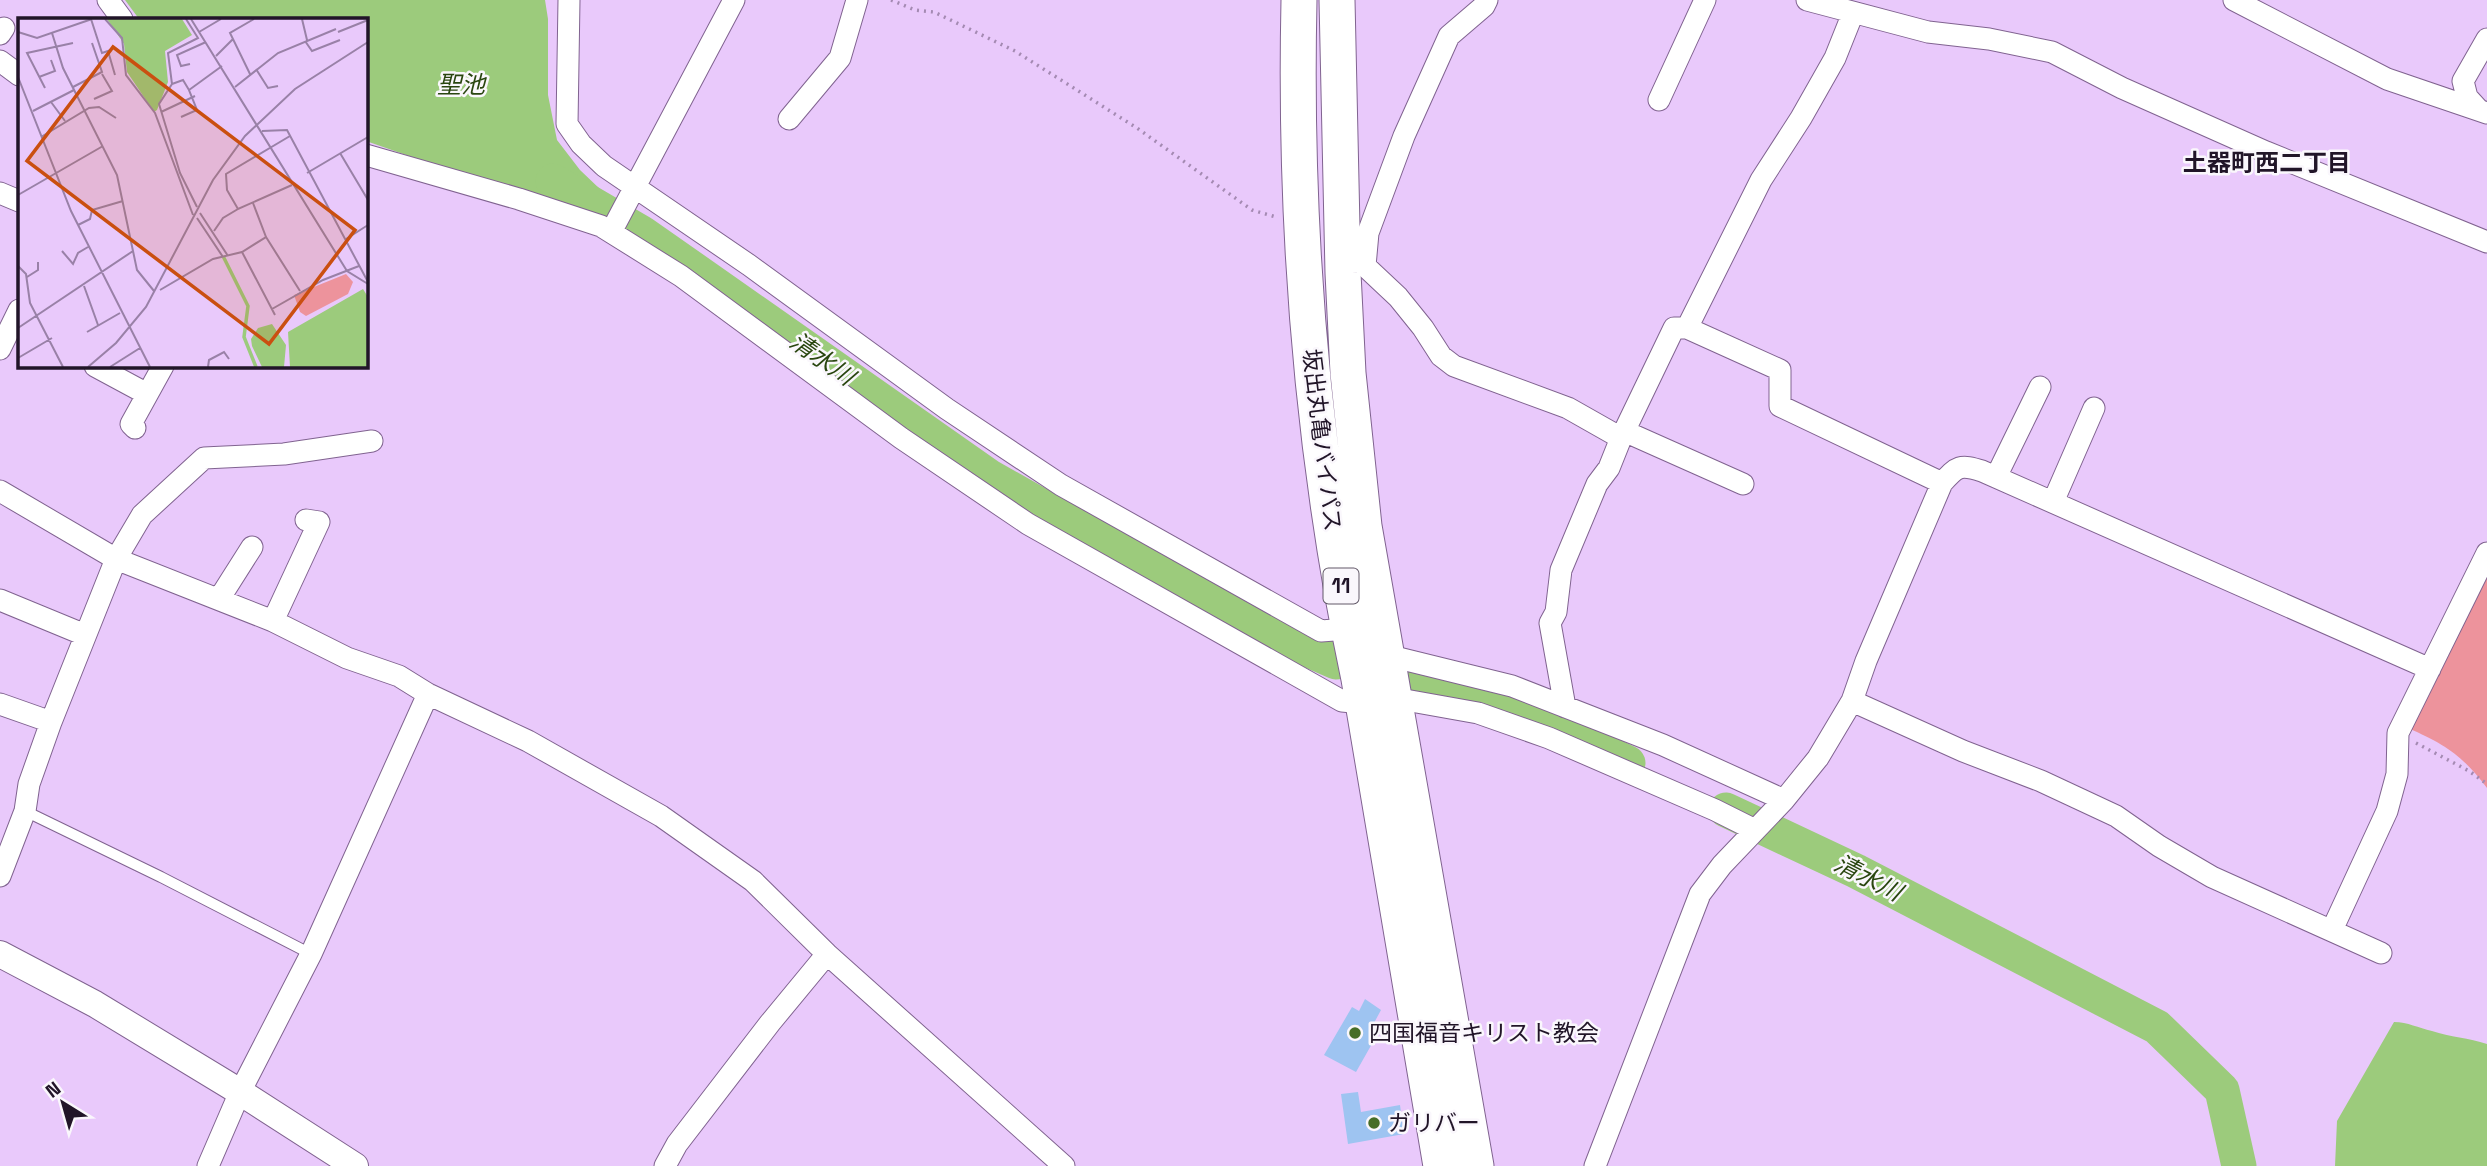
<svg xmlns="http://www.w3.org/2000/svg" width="2487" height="1166" viewBox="0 0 2487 1166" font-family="'Space Grotesk','Noto Sans JP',sans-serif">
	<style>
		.green { fill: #ed939c }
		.water { fill: #9ccb7c }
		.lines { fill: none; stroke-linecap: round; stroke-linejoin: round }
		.river { stroke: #9ccb7c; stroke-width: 35 }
		.building { fill: #9ec4f1 }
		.service-casing { stroke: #806390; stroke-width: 12 }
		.minor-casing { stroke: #806390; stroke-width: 23 }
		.tertiary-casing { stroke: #806390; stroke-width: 28 }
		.trunk-casing { stroke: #806390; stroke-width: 37 }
		.path { stroke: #a48ab2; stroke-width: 3.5; stroke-dasharray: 2 5; stroke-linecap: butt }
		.service { stroke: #fff; stroke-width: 10 }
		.minor { stroke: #fff; stroke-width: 21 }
		.tertiary { stroke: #fff; stroke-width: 26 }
		.trunk { stroke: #fff; stroke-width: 35 }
		.poi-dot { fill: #466d27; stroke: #faf7fc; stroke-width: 2.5 }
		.labels { text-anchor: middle; stroke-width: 5; stroke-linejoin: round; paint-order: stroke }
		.shield { fill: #faf7fc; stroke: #625968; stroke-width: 2 }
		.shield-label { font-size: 21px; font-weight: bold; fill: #211528 }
		.street-label { font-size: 23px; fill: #211528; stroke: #faf7fc }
		.poi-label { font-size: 23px; fill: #211528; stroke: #faf7fc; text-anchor: start }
		.water-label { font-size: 24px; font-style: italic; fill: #29460f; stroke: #faf7fc }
		.neighbourhood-label { font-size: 24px; font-weight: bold; fill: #211528; stroke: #faf7fc }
		.inset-river { fill: none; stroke: #9ccb7c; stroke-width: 3.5 }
		.inset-road { fill: none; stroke: #9981a7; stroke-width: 2 }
		.view { fill: #ca4f10; fill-opacity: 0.15; stroke: #ca4f10; stroke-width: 3.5 }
		.inset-edge { fill: none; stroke: #211528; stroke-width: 3.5 }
	</style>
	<rect width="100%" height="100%" fill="#e9c9fb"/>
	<path class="green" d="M2487,562V788C2462,755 2446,745 2408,728Z"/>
	<path class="water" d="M125,0H545L548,19V95L557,140L580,170L601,190L587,218L366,141V19H139Z
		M2394,1022C2408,1022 2418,1028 2432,1031C2450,1037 2469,1038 2487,1044V1166H2335L2337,1121Z"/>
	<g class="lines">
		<path class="river" d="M553,181L642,233L990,477L1258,628L1336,662
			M1416,684L1527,714L1628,763
			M1726,810L1856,871L2157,1027L2222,1090L2239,1166"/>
	</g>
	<path class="building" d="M1365,999L1381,1010L1374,1023L1379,1026L1370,1040L1373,1042L1356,1072L1324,1055L1352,1007L1359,1011Z
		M1358,1092L1361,1112L1400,1105L1404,1134L1348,1144L1341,1094Z"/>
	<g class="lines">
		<g class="service-casing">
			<path id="service" d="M25,811L161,877L311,954"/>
		</g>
		<g class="minor-casing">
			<path id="minor" d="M108,0L122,19
				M569,0L567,124L581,144L604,166L749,265L947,409L1061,485L1321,631L1348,629
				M1487,0L1484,6L1449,36L1404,136L1368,233L1365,266L1398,297L1423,328L1441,356L1454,366L1568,408L1621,438L1674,328H1687L1780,370V406L1942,483L1866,661L1852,701L1818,758L1784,800L1722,865L1700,894L1595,1166
				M1807,0L1928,32L1989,39L2052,52L2122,88L2266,152L2487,242
				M2234,0L2387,79L2487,113
				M0,34L4,28
				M0,61L19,75
				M1659,100L1705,0
				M2477,108L2467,97L2463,81L2487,39
				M789,119L840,58L857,0
				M366,155L519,199L601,226L681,276L901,438L1028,524L1342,701L1363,703
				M0,193L19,201
				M611,232L734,0
				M1687,328L1761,180L1801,118L1835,58L1853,13
				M0,349L19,310
				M95,366L147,394
				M135,428L131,424L163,366
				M1624,431L1743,484
				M1996,477L2040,387
				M1942,483C1957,466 1960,464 1982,471L2430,669
				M0,491L116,559L273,621L347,658L399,676L428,694L528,741L661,816L753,881L827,954L1064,1166
				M2053,502L2094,408
				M219,599L252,547
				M0,600L85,635
				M273,621L319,522L306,520
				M1386,655L1512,686L1663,745L1784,800
				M1394,698L1478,713L1549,738L1715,810L1755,830
				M1852,701L1963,751L2041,781L2116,816L2159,846L2212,877L2381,953
				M0,704L51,722
				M1565,707L1550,623L1556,612L1561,570L1597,484L1609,468L1621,438
				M0,876L25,811L29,784L51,722L116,559L142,515L204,458L284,454L372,441
				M2332,930L2387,811L2397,774L2398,733L2487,553
				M208,1166L240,1092L311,954L428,694
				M665,1166L677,1144L770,1023L827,954"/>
		</g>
		<g class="tertiary-casing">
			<path id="tertiary" d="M0,954L95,1004L240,1092L355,1166"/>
		</g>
		<g class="trunk-casing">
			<path id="trunk" d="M1299,0C1294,228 1312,456 1359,679L1441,1166
				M1337,0L1343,273L1348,373L1364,526L1476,1166"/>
		</g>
		<path class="path" d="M891,0L915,10L934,12L1015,51L1137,128L1252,210L1276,217
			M2416,743L2469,771L2487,784"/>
		<use href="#service" class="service"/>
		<use href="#minor" class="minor"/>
		<use href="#tertiary" class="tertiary"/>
		<use href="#trunk" class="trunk"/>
	</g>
	<g class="poi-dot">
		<circle cx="1355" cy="1033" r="7"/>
		<circle cx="1374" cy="1123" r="7"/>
	</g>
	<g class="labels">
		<rect class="shield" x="1323.5" y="568.5" width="35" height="35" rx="5"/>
		<g class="shield-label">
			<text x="1341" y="593">11</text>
		</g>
		<g class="street-label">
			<text transform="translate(1322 440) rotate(83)" y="8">坂出丸亀バイパス</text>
		</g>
		<g class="poi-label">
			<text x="1369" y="1041">四国福音キリスト教会</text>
			<text x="1388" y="1131">ガリバー</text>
		</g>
		<g class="water-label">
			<text x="461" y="93">聖池</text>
			<text transform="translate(822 359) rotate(35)" y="8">清水川</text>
			<text transform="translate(1868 878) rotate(27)" y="8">清水川</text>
		</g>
		<g class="neighbourhood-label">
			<text x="2267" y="171">土器町西二丁目</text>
		</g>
	</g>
	<g transform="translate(18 18)">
		<rect width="350" height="350" fill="#e9c9fb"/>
		<path d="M328,256L335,264L330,276L288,298L282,294L276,277Z" fill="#ed939c"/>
		<path d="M89,1H164L174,17L147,33L150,64L139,92L136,94L109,54L106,26ZM345,271L350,279V349H272L270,314ZM254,306L268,327L266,349H244L234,328L233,321L240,310Z" fill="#9ccb7c"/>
		<path class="inset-river" d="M205,238L230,288L226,319L238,349"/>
		<path class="inset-road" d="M73,1L84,35L93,32M87,1L104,20L108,57L137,95L175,197M168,1L180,20L150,35L154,66L141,86L162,155L179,189M173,1L329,253L350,266M284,1L289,22M0,14L19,20L74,1M181,14L203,1M320,14L350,2M34,15L45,50L99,157L119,252L136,273M287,23L294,33L322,22M90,33L97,57M198,38L215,21M172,46L163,48L159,37L188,24M238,51L250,70L260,68M232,56L212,15L236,1M0,59L53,193L132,349M21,59L37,53L33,42M154,66L165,62L171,72M55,69L84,54L74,25M217,69L260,35L318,11M27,70L9,35L55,25M76,81L94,73L84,56M33,84L47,103M15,93L56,72M143,94L177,78M163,99L179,92L171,72L204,48M244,113L269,112L350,264M272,118L208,156L209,172L220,191L274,167M23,119L71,90L81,89L98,100M322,135L350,182M289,155L350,119M0,177L85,128M182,195L210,238M179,200L205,239M60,207L72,201L74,192L105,183M196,213L205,200L220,191M248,219L282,273M328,221L350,207M44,233L55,246L60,235L70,229M224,234L257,297M0,248L8,256L12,285L45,349M9,259L20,252V244M66,268L80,307M142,272L195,241L224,234L248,219L235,185M254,291L305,262L341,248M0,310L115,233M69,314L102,295M0,340L34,320M70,349L98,325L128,289L195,162L227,118L277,71L350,24M92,349L122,330M190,349L191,342L206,334L211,341"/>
		<path class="view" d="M95,29L337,212L251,326L9,143Z"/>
		<rect width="350" height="350" class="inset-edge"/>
	</g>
	<g transform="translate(63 1103) rotate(323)" stroke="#faf7fc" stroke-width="5" paint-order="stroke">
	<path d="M0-5L12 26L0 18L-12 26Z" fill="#211528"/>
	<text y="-10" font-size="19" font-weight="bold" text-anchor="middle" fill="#211528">N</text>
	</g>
</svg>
